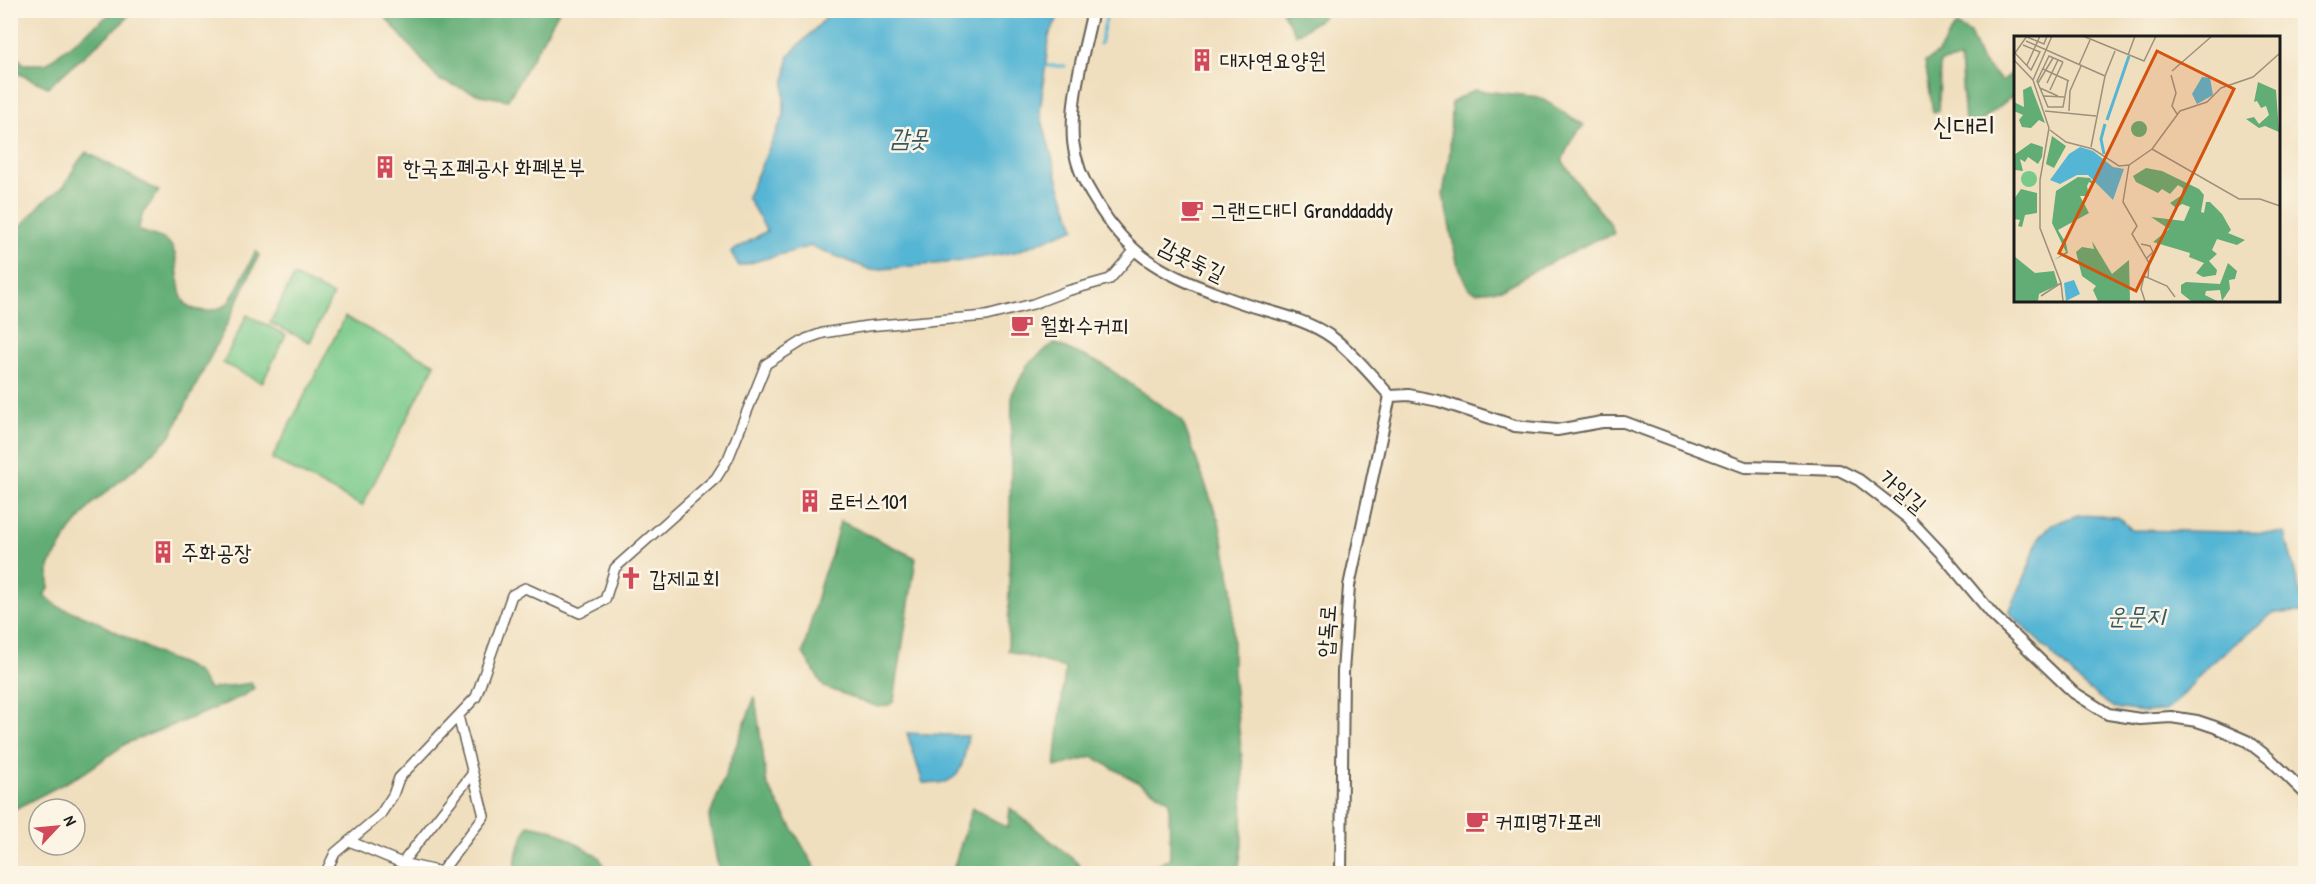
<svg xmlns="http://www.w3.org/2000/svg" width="2316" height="884" viewBox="0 0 2316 884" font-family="'Patrick Hand','Poor Story',sans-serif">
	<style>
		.green { fill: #78c98a; stroke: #4a7253; stroke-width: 1.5 }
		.forest { fill: #62ad76; stroke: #3f6449; stroke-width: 1.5 }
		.water { fill: #55b5d4; stroke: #386878; stroke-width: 1.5 }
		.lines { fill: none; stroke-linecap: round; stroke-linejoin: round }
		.stream { stroke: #55b5d4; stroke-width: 3 }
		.minor-casing { stroke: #666055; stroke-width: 12 }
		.tertiary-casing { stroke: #666055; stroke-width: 14 }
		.minor { stroke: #fff; stroke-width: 9 }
		.tertiary { stroke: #fff; stroke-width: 10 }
		.labels { text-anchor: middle; stroke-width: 5; stroke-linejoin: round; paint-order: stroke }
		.poi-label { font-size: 22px; fill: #1c1c1c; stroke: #fcf5e5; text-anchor: start }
		.street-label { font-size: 22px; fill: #1c1c1c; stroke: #fcf5e5 }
		.water-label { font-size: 24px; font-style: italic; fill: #335966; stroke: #fcf5e5 }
		.quarter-label { font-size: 26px; fill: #1c1c1c; stroke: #fcf5e5 }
		.inset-river { fill: none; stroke: #55b5d4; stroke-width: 3 }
		.inset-road { fill: none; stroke: #9b917d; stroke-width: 1.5 }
		.view { fill: #d4530e; fill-opacity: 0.15; stroke: #d4530e; stroke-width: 3 }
		.inset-edge { fill: none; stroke: #1c1c1c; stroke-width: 3 }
	</style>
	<rect width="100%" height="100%" fill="#fcf5e5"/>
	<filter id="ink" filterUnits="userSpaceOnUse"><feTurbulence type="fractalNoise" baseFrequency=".0167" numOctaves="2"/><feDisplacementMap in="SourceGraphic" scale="12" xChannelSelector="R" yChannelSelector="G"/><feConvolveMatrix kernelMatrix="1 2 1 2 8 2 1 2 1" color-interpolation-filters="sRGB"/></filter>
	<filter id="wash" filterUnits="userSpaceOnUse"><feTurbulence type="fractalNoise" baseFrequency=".008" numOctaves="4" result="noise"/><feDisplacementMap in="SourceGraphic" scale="24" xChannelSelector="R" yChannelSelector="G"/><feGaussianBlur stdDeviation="1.35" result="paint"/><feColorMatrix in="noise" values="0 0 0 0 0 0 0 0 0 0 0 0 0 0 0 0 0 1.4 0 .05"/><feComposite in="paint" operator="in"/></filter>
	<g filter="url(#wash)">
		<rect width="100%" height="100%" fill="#f0dfbe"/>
		<path class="green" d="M294,276L333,295L310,342L270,323Z
			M247,315L286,335L262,383L223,363Z
			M345,317L435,364L362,506L272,459Z"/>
		<path class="forest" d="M114,11H132L122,23L48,87L11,70V51L24,64H46Z
			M380,11H559L508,100L480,95L439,80Z
			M1282,11H1325L1323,17L1296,35Z
			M1956,25L1970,33L1982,62L2002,81L2016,70V98L2011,97L1966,134L1960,59L1940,62L1939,111L1933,112L1925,62L1938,53Z
			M1474,90L1539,97L1584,125L1571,141L1562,160L1581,188L1610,223L1614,234L1593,241L1532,272L1503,289L1476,292L1469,289L1457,262L1443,194L1450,152L1451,103Z
			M86,152L159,191L143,213L138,230C147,234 161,236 168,242C188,261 164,310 205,311C211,311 222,308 227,304C234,297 250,262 256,251L259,255L230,318L171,435L142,463L93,503L70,531L49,566V589L44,595L59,607L90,618L162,656L183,664L197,672L209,689L251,683L254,688L245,695L204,713L127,743L84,773L11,811V237L43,202L64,186L78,162Z
			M1054,343L1102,364L1182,420L1219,522L1233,587V673L1243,768L1242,844L1238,873H1139L1170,859L1169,800L1093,757L1055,767L1065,668L1008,651L1012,394L1028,364Z
			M840,521L916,558L894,701L889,705L878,707L824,687L803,653L822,578L831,556Z
			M755,696L767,784L818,873H719L709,818Z
			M972,808L1008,828L1010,808L1072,858L1087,873H952Z
			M528,825L554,830L599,857L608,873H514L517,852Z"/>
		<path class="water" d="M828,11H1061L1049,36L1040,112L1059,184L1075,228L1015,252L955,262L871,270L811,246L739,266L731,252L767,231L747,197L784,115V86L789,55L824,20Z
			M2078,515L2118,517L2132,530L2285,533L2305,612L2273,613L2210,664L2176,702L2164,711L2143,712L2114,708L2086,688L2009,612L2027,572L2038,539L2051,525Z
			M907,733L968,736C962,768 962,787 923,783Z"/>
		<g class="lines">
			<path class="stream" d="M1100,44L1108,10
				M1046,66H1065"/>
		</g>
	</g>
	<g filter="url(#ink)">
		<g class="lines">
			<g class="minor-casing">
				<path id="minor" d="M349,841L402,863L441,872L484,816L458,716
					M402,863L473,773
					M325,874L335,853L380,815L393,795L399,778L476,697L512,595L525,588L580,613L605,600L615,568L716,478L728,459L766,364L806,339L823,333L867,326L986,316L1033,304L1067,291L1110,279L1134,251"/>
			</g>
			<g class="tertiary-casing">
				<path id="tertiary" d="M1093,10C1084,52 1070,97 1073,141C1075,161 1084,183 1095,200C1131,261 1167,275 1231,299C1264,312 1303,316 1333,338C1354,354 1372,376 1390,396
					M1390,396L1409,395L1439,401L1515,426L1557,430L1602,422H1624L1745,467L1839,470L1859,480L1908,518L1941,553L1994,616L2073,692L2108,714L2140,719L2171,717L2197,721L2215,727L2247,741L2270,759L2306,794
					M1341,874L1343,672L1349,586L1390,396"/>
			</g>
			<use href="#minor" class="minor"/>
			<use href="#tertiary" class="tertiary"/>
		</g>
	</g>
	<defs>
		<g id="building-bare" transform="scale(1.8)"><path d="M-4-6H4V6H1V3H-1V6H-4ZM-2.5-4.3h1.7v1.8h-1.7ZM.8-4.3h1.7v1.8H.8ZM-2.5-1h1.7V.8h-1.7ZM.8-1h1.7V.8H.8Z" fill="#d1495b" stroke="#fcf5e5" stroke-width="2.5" paint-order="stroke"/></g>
		<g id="cafe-bare" transform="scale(1.8)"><path d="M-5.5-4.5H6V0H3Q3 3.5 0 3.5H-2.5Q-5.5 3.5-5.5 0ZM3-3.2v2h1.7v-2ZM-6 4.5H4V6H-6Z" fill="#d1495b" stroke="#fcf5e5" stroke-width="2.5" paint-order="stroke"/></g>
		<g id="church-bare" transform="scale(1.8)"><path d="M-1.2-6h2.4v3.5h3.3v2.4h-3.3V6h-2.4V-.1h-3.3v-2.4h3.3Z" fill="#d1495b" stroke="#fcf5e5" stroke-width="2.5" paint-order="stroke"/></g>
	</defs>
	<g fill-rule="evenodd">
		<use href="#building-bare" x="1202" y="60"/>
		<use href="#building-bare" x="385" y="167"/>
		<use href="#cafe-bare" x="1192" y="210"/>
		<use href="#cafe-bare" x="1022" y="325"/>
		<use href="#building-bare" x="810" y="501"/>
		<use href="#building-bare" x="163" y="552"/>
		<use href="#church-bare" x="631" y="578"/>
		<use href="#cafe-bare" x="1477" y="821"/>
	</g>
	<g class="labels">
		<g class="poi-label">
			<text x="1220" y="68">대자연요양원</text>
			<text x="403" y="175">한국조폐공사 화폐본부</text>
			<text x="1210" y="218">그랜드대디 Granddaddy</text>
			<text x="1040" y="333">월화수커피</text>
			<text x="828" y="509">로터스101</text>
			<text x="181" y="560">주화공장</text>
			<text x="649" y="586">갑제교회</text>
			<text x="1495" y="829">커피명가포레</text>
		</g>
		<g class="street-label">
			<text transform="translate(1192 259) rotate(26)" y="8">감못둑길</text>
			<text transform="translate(1903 491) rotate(40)" y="8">가일길</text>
			<text transform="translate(1326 631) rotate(-86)" y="8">압독로</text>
		</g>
		<g class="water-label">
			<text x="909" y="146">감못</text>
			<text x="2136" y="624">운문지</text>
		</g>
		<g class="quarter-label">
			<text x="1964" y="135">신대리</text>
		</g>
	</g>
	<g transform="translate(2014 36)">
		<rect width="266" height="266" fill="#f0dfbe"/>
		<path d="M7 143a8 8 0 1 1 16 0a8 8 0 1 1-16 0Z" fill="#78c98a"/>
		<path d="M244,46L262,54L265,96L251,90L245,92L232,83L240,81L245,88L255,79L252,70L247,72L243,65L240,66ZM17,50L31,87L25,84L17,92L8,91L5,84L9,79L0,75V66L10,71L9,54ZM117 93a8 8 0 1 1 16 0a8 8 0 1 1-16 0ZM38,100L52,110L40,132L32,128ZM17,107L29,111L28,121L24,128L14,121L11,126L6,123L9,135L1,134L0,119ZM132,132L148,135L185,153L190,159L187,176L190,177L192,166H196L208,178L217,194L214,197L231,204L223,209L203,203L198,214L203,218L195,225L203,234L202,239L189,241L182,237L190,227L175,221L176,217L139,206L155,193L137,181L170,185L176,171L168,168L162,172L156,167L168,159L169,152L164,149L156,158L148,153L144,157L122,146L119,140ZM64,141L76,142L80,149L75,146L73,150L75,160H66L75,177L44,194L52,207L54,217L40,224L52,216L38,187L42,155ZM7,153L23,157V177L11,179L8,191L4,190L6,184L0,183V163ZM78,205L98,238L115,224L116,265H84L79,254L82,250L68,240L62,216L68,211L80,213ZM0,220L21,237L40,235L44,249L25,258L24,265H0ZM214,227L223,235L221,243L215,244L216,253L208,265L206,254L192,255L191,259L203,265H177L167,257V249L172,246L206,248Z" fill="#62ad76"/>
		<path d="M188,41L196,42L199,59L183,68L178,58ZM66,111L79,115L99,131L110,133L99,164L74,139H63L46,148L36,144L55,118ZM60,244L66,258L52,265L50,247Z" fill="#55b5d4"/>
		<path class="inset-river" d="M93,84L115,20M90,118L87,103L91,88"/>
		<path class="inset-road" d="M69,0L130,25L142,0M13,1L30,8L33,0M12,5L91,40M9,9L26,16L17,34L1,17L13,0M114,19L121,0M0,24L19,44L35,92L26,144V192L47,247L49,265M49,26L35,20L23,45L34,71H49L54,44M13,29L26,0M65,29L76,4M29,33L55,45M158,35L198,0M157,39L162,57L158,70L163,78M19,44L38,0M24,47L39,22M33,47L44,24M26,52L44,60M36,54L49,26M30,60L50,61M31,75L82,80M55,75L56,55L67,30M36,94L52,106L79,113L105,130L115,129L138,113M77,111L91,40L101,15M138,113L166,75L193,66L207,52L239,41L266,17M138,113L225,163H246L266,170M115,129L109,166L123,190L118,198L135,227L134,241M127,208L136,210L139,216L133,222M27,260L47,247M131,265L127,253L130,240L153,250L161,261"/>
		<path class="view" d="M143,15L220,53L122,255L45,217Z"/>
		<rect width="266" height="266" class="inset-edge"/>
	</g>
	<rect width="2316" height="884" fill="none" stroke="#fcf5e5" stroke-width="36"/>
	<g transform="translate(57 827) rotate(64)"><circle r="28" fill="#fcf5e5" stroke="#a29e95" stroke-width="1.5"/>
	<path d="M0-4.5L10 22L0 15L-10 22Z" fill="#d1495b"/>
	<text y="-9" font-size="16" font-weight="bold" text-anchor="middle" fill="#1c1c1c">N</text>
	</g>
</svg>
